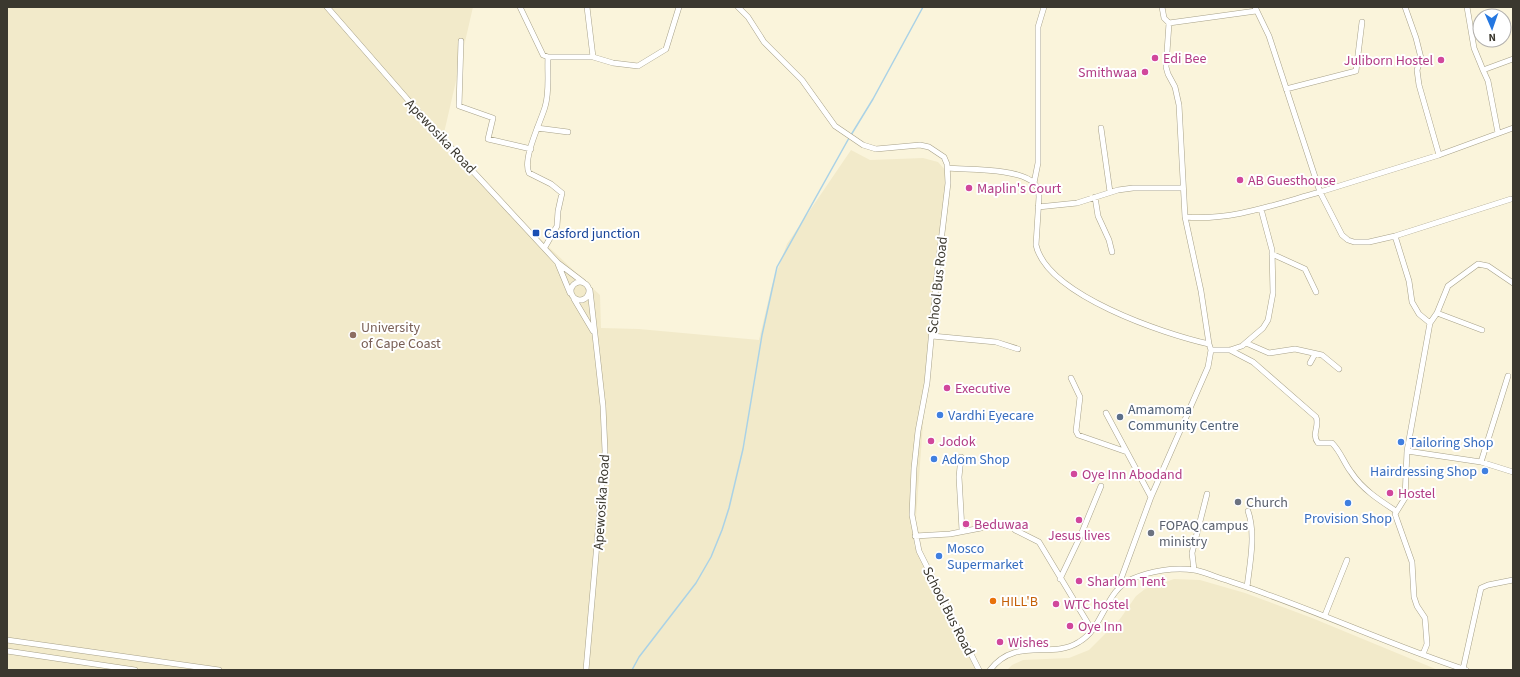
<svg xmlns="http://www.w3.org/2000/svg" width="1520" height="677" viewBox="0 0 1520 677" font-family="'Source Sans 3',sans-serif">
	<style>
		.built { fill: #f2eaca }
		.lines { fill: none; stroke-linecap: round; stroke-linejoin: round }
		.stream { stroke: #aad2e6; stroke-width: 1.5 }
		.minor-casing { stroke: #a7a189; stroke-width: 6 }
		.minor { stroke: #fff; stroke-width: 5 }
		.hotel-dot { fill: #d1479c; stroke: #fff; stroke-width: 1.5 }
		.transit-dot { fill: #1a4fb4; stroke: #fff; stroke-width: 1.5 }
		.education-dot { fill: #8d6e63; stroke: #fff; stroke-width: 1.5 }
		.shop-dot { fill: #3f7fe0; stroke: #fff; stroke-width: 1.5 }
		.service-dot { fill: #5c6f8a; stroke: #fff; stroke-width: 1.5 }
		.worship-dot { fill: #6b7280; stroke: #fff; stroke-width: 1.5 }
		.food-dot { fill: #e8710a; stroke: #fff; stroke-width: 1.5 }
		.labels { text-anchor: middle; stroke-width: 4; stroke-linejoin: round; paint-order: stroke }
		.hotel-label { font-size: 14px; fill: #b23c85; stroke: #fff; text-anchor: start }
		.street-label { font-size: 14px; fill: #3b382f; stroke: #fff }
		.transit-label { font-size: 14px; fill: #164399; stroke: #fff; text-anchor: start }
		.education-label { font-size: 14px; fill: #785e54; stroke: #fff; text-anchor: start }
		.service-label { font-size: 14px; fill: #4e5e75; stroke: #fff; text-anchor: start }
		.shop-label { font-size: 14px; fill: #366cbe; stroke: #fff; text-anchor: start }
		.worship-label { font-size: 14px; fill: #5b616d; stroke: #fff; text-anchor: start }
		.food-label { font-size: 14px; fill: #c56008; stroke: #fff; text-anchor: start }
	</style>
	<rect width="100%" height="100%" fill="#faf4db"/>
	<path class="built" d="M7,7H473L441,146L600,295L601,328L639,329L759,340L772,285L787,244L851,150L870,160L923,158L938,162L947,172L949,199L925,397L914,545L979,670H7Z
		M1174,579L1200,580L1245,593L1312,618L1438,670H1007L1012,665L1023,660L1069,658L1089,650L1120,619L1136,596L1145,589Z"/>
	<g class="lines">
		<path class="stream" d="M851,135L873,99L923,7
			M632,670L639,657L696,583L711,557L722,530L729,508L743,449L762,335L777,267L849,138"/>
		<g class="minor-casing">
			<path id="minor" d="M327,7L429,124L558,263L583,282
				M520,7L543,55L548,57H593L613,63L638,66L666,49L679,7
				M587,7L593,57
				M738,7L748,17L764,42L802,80L835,126L863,145L876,149L920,145L929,147L944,157L947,164L948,183L937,275L927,383L918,431L914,468L912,515L919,551L979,670
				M1162,7L1164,18L1169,23L1166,67L1168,74L1175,87L1179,105L1185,217C1232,221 1276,204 1320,192L1269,36L1255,7
				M1405,7L1416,38L1421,58L1417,70L1419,85L1439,155
				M1467,7L1474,48L1483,70
				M1169,23L1256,11
				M461,41L459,106L493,118L488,139L531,149
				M1286,89L1356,71L1362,22
				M537,128L568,132
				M1101,128L1110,192
				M1498,133L1488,81L1483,70L1513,59
				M948,168C969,170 1018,168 1034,183C1038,187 1039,192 1039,197L1036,245C1047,295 1164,334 1209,344L1211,350L1208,367L1151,497L1118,587
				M1034,183L1038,163V27L1044,7
				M1095,197L1098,216L1109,240L1112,252
				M1511,199L1395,236L1369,242H1354L1348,240L1342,235L1320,192L1439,155L1513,128
				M1038,207L1077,203L1118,190L1133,188H1183
				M1185,217L1201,291L1209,344
				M1395,236L1409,281L1412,302L1419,314L1430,323L1407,451L1405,498L1395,514L1412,562L1414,597L1417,606L1425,618L1427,644L1423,654
				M545,247L557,226L558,211L562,193L551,184L529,173C522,159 541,121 545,107C550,91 547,72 548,57
				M1272,254L1305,269L1316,292
				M558,264L570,293
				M571 291a9 9 0 1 1 18 0a9 9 0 1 1-18 0Z
				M574,299L593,331
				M1437,313L1482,330
				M1430,323L1437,313L1448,286L1478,264L1488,266L1513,283
				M932,336L996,342L1018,349
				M1246,343L1269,353L1295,349L1322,355L1339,369
				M1211,350H1230L1242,346L1263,328L1268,320L1273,293L1272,250L1261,209
				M1230,350L1253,362L1316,417C1320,426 1311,434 1318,443H1332C1341,452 1344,463 1351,472C1362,489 1379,500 1396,511
				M1310,363L1315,354
				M1071,378L1080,397L1076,431L1078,435L1127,452
				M1106,413L1151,497
				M1407,451L1481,462L1513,472
				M961,457L959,477L962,530
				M1481,462L1508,376
				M1015,530L1039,542L1092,630
				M915,536L950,534L981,528
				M1194,570L1192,553L1207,494
				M1060,579L1080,537L1101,486
				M1247,587C1250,563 1256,534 1248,511
				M1325,615L1347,560
				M7,640L219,670
				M7,651L135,670
				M1463,669L1481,588L1488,585L1513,580
				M586,670L605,451L603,406L590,290
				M990,670C1016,636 1051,660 1079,642C1104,628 1105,590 1132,579C1150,571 1174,567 1194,570C1201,571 1208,574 1214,576C1231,582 1249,587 1266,594C1333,618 1399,648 1466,670"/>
		</g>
		<use href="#minor" class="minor"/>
	</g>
	<g class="hotel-dot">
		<circle cx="1155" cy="58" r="4"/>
		<circle cx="1441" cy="60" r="4"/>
		<circle cx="1145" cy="72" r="4"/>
		<circle cx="1240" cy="180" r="4"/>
		<circle cx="969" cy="188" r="4"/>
		<circle cx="947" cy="388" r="4"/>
		<circle cx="931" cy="441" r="4"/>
		<circle cx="1074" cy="474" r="4"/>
		<circle cx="1390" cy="493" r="4"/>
		<circle cx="1079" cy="520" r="4"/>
		<circle cx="966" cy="524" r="4"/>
		<circle cx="1079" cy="581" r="4"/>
		<circle cx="1056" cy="604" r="4"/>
		<circle cx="1070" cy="626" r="4"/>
		<circle cx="1000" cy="642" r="4"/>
	</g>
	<rect class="transit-dot" x="532" y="229" width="8" height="8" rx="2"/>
	<circle class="education-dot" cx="353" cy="335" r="4"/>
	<g class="shop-dot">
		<circle cx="940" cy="415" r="4"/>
		<circle cx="1401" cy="442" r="4"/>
		<circle cx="934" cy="459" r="4"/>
		<circle cx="1485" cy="471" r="4"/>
		<circle cx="1348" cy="503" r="4"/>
		<circle cx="939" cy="556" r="4"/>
	</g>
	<circle class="service-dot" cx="1120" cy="417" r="4"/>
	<g class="worship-dot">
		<circle cx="1238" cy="502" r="4"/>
		<circle cx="1151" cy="533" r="4"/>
	</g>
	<circle class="food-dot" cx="993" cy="601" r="4"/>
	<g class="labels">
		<g class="hotel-label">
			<text x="1163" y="63">Edi Bee</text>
			<text x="1433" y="65" text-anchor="end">Juliborn Hostel</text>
			<text x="1137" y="77" text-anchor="end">Smithwaa</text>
			<text x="1248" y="185">AB Guesthouse</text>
			<text x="977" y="193">Maplin's Court</text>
			<text x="955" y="393">Executive</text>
			<text x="939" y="446">Jodok</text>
			<text x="1082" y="479">Oye Inn Abodand</text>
			<text x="1398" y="498">Hostel</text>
			<text x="974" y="529">Beduwaa</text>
			<text x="1079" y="540" text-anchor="middle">Jesus lives</text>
			<text x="1087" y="586">Sharlom Tent</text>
			<text x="1064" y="609">WTC hostel</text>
			<text x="1078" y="631">Oye Inn</text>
			<text x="1008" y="647">Wishes</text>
		</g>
		<g class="street-label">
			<text transform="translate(441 136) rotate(47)" y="5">Apewosika Road</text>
			<text transform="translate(937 285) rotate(-84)" y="5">School Bus Road</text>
			<text transform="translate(601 502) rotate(-86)" y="5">Apewosika Road</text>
			<text transform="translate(949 611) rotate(63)" y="5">School Bus Road</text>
		</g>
		<g class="transit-label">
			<text x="544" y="238">Casford junction</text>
		</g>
		<g class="education-label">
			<text x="361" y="332">University<tspan x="361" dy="16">of Cape Coast</tspan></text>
		</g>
		<g class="service-label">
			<text x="1128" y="414">Amamoma<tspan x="1128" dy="16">Community Centre</tspan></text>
		</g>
		<g class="shop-label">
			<text x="948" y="420">Vardhi Eyecare</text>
			<text x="1409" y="447">Tailoring Shop</text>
			<text x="942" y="464">Adom Shop</text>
			<text x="1477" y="476" text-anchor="end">Hairdressing Shop</text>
			<text x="1348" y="523" text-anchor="middle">Provision Shop</text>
			<text x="947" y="553">Mosco<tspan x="947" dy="16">Supermarket</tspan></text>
		</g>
		<g class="worship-label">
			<text x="1246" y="507">Church</text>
			<text x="1159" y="530">FOPAQ campus<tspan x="1159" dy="16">ministry</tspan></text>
		</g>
		<g class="food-label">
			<text x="1001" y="606">HILL'B</text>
		</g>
	</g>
	<rect width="1520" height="677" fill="none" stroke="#3b382f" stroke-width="16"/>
	<g transform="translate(1492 28) rotate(178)"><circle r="19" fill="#ffffff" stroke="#b1afac"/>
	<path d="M0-3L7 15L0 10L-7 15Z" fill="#2477e1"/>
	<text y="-6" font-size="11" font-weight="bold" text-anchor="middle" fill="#3b382f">N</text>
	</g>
</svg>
